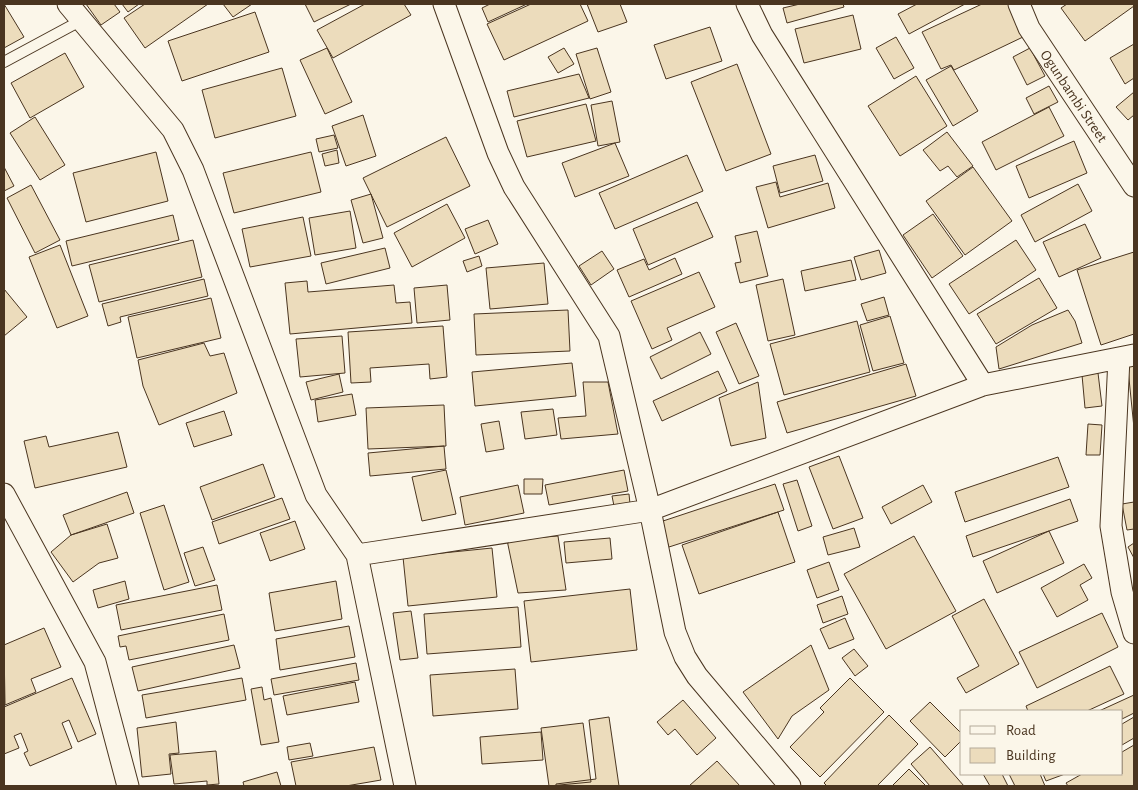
<svg xmlns="http://www.w3.org/2000/svg" width="1138" height="790" viewBox="0 0 1138 790" font-family="'Alegreya Sans',sans-serif">
	<style>
		.building { fill: #ecdcbc; stroke: #4a3520 }
		.lines { fill: none; stroke-linecap: round; stroke-linejoin: round }
		.service-casing { stroke: #4a3520; stroke-width: 12 }
		.minor-casing { stroke: #4a3520; stroke-width: 23 }
		.service { stroke: #fbf6e9; stroke-width: 10 }
		.minor { stroke: #fbf6e9; stroke-width: 21 }
		.labels { text-anchor: middle; stroke-width: 4; stroke-linejoin: round; paint-order: stroke }
		.street-label { font-size: 15px; fill: #4a3520; stroke: #fbf6e9 }
	</style>
	<rect width="100%" height="100%" fill="#fbf6e9"/>
	<path class="building" d="M4,4L24,37L4,48Z
		M86,4H114L120,12L101,25Z
		M122,4H139L128,12Z
		M145,4H208L145,48L124,18Z
		M223,4H252L233,17Z
		M305,4H351L314,22Z
		M365,4H404L411,15L333,58L317,30Z
		M490,4H527L488,22L482,8Z
		M531,4H580L588,21L504,60L487,24Z
		M587,4H620L627,22L598,32Z
		M800,4H843L844,7L787,23L783,8Z
		M917,4H965L909,34L898,14Z
		M982,4H1008L1023,37L954,70L951,65L941,69L922,32Z
		M1067,4H1133L1134,6L1085,41L1061,8Z
		M255,12L269,52L182,81L168,41Z
		M853,15L861,49L804,63L795,29Z
		M710,27L722,61L666,79L654,45Z
		M896,37L914,68L894,79L876,48Z
		M1134,44V78L1125,84L1110,58Z
		M327,48L352,102L325,114L300,60Z
		M564,48L574,64L558,73L548,57Z
		M597,48L611,92L590,99L576,54Z
		M1030,48L1045,76L1027,85L1013,57Z
		M65,53L84,87L30,118L11,83Z
		M737,64L771,154L726,171L691,82Z
		M951,66L978,111L953,126L926,80Z
		M282,68L296,116L215,138L202,90Z
		M579,74L589,98L514,117L507,91Z
		M916,76L947,126L900,156L868,106Z
		M1049,86L1058,102L1034,114L1026,98Z
		M1134,92V115L1128,120L1116,107Z
		M612,101L620,142L598,146L591,105Z
		M586,104L596,141L527,157L517,121Z
		M1049,107L1064,136L996,170L982,142Z
		M363,115L376,156L346,166L332,126Z
		M35,117L65,165L40,180L10,133Z
		M947,132L973,166L957,177L948,166L940,171L923,150Z
		M334,135L338,148L319,152L316,139Z
		M446,137L470,186L387,227L363,178Z
		M1074,141L1087,173L1029,198L1016,166Z
		M615,143L629,176L575,197L562,163Z
		M337,150L339,163L325,166L322,154Z
		M156,152L168,201L86,222L73,173Z
		M311,152L321,192L234,213L223,173Z
		M687,155L703,191L615,229L599,193Z
		M815,155L823,181L780,193L773,166Z
		M4,167L14,186L4,191Z
		M973,167L1012,221L965,255L926,201Z
		M776,182L780,197L828,183L835,208L768,228L756,187Z
		M1078,184L1092,211L1035,242L1021,215Z
		M31,185L60,240L35,253L7,198Z
		M371,194L383,238L363,243L351,200Z
		M697,202L713,237L648,265L633,229Z
		M447,204L465,238L412,267L394,233Z
		M350,211L356,248L315,255L309,218Z
		M933,214L963,256L932,278L903,235Z
		M173,215L179,240L72,266L66,241Z
		M303,217L311,256L250,267L242,229Z
		M488,220L498,244L475,254L465,229Z
		M1085,224L1101,258L1059,277L1043,242Z
		M757,231L768,276L740,283L735,263L741,262L735,236Z
		M193,240L202,277L99,302L89,265Z
		M1016,240L1036,270L969,314L949,284Z
		M60,245L88,316L57,328L29,257Z
		M385,248L390,268L326,284L321,263Z
		M879,250L886,273L861,280L854,257Z
		M602,251L614,269L591,285L579,266Z
		M1134,252V334L1101,345L1077,270Z
		M479,256L482,266L467,272L463,261Z
		M675,258L682,274L629,297L617,270L644,259L649,270Z
		M851,260L856,280L805,291L801,271Z
		M544,263L548,304L490,309L486,268Z
		M699,272L715,307L667,328L672,340L652,349L631,301Z
		M1039,278L1057,308L996,344L977,314Z
		M204,279L208,296L120,317L121,322L108,326L102,304Z
		M783,279L795,335L768,341L756,285Z
		M307,281L308,292L394,285L396,303L410,302L412,323L290,334L285,283Z
		M447,285L450,320L417,323L414,288Z
		M4,289L27,317L4,336Z
		M884,297L889,315L867,321L861,304Z
		M211,298L221,338L137,358L128,317Z
		M568,310L570,351L476,355L474,314Z
		M1068,310L1075,321L1082,343L999,369L996,347L1032,325Z
		M890,316L904,363L873,371L860,325Z
		M857,321L870,372L784,395L770,344Z
		M736,323L759,376L739,384L716,332Z
		M443,326L447,377L430,379L429,364L370,368L371,382L351,383L348,332Z
		M700,332L711,354L661,379L650,357Z
		M342,336L345,373L300,377L296,339Z
		M204,343L210,356L224,353L237,393L159,425L143,386L138,360Z
		M1134,358V428L1127,359Z
		M572,363L576,396L475,406L472,372Z
		M906,364L916,396L787,433L777,402Z
		M718,371L727,391L662,421L653,401Z
		M1098,373L1102,406L1085,408L1082,375Z
		M339,374L343,392L311,400L306,382Z
		M583,382H608L618,434L561,439L558,418L586,416Z
		M758,382L766,438L731,446L719,398Z
		M352,394L356,415L318,422L315,400Z
		M444,405L446,446L368,449L366,408Z
		M553,409L557,435L525,439L521,412Z
		M224,411L232,435L194,447L186,423Z
		M499,421L504,449L486,452L481,424Z
		M1088,424L1102,425L1100,455H1086Z
		M118,432L127,467L35,488L24,441L46,436L49,447Z
		M444,446L446,469L370,476L368,453Z
		M839,456L863,518L833,529L809,467Z
		M1058,457L1069,487L965,522L955,492Z
		M263,464L275,497L212,520L200,487Z
		M446,470L456,514L422,521L412,477Z
		M624,470L628,491L549,505L545,485Z
		M524,479H543L542,494H524Z
		M797,480L812,526L798,531L783,484Z
		M775,484L784,510L669,547L660,522Z
		M518,485L524,513L465,525L460,497Z
		M923,485L932,502L891,524L882,507Z
		M127,492L134,513L71,535L63,515Z
		M629,494L630,504L614,506L612,496Z
		M282,498L290,519L219,544L212,522Z
		M1070,499L1078,521L973,557L966,536Z
		M1134,502V529L1127,530L1122,504Z
		M164,505L189,582L164,590L140,513Z
		M778,512L795,562L699,594L682,545Z
		M295,521L305,549L270,561L260,533Z
		M107,524L118,558L99,563L73,582L51,552L71,535Z
		M854,528L860,547L828,555L823,537Z
		M1049,531L1064,563L997,593L983,561Z
		M558,536L566,590L518,593L507,540Z
		M914,536L956,611L886,649L844,574Z
		M610,538L612,559L566,563L564,542Z
		M1134,543V558L1128,547Z
		M203,547L215,580L195,586L184,553Z
		M492,548L497,597L408,606L403,557Z
		M829,562L839,590L817,598L807,570Z
		M1084,564L1092,578L1080,585L1088,600L1057,617L1041,588Z
		M125,581L129,599L98,608L93,590Z
		M336,581L342,619L275,631L269,593Z
		M217,585L222,610L121,630L116,605Z
		M630,589L637,650L531,662L524,601Z
		M842,596L848,614L823,623L817,605Z
		M984,599L1019,664L966,693L957,678L979,666L952,616Z
		M518,607L521,647L427,654L424,614Z
		M411,611L418,658L400,660L393,613Z
		M1102,613L1118,647L1037,688L1019,652Z
		M224,614L229,640L129,660L126,646L120,647L118,636Z
		M845,618L854,639L829,649L820,629Z
		M349,626L355,657L280,670L276,639Z
		M44,628L61,667L31,679L36,692L5,705L4,645Z
		M234,645L240,668L138,691L132,667Z
		M811,645L829,690L792,716L778,739L743,692Z
		M854,649L868,666L855,676L842,658Z
		M356,663L359,680L274,695L271,679Z
		M1110,666L1124,694L1087,711H1028L1026,706Z
		M515,669L518,709L433,716L430,675Z
		M72,678L96,734L78,742L69,720L62,723L72,748L30,766L24,753L28,751L21,733L14,736L19,748L4,754V707Z
		M242,678L246,700L146,718L142,695Z
		M850,678L884,712L820,777L790,747L824,712L820,708Z
		M355,682L359,702L287,715L283,696Z
		M262,687L264,700L271,698L279,742L261,745L251,689Z
		M1134,695V713L1122,719V711H1099Z
		M683,700L716,738L697,755L675,729L668,735L657,722Z
		M930,702L962,734V740L945,757L910,721Z
		M889,715L918,744L877,786H827L824,783Z
		M609,717L619,786H556V784L596,779L589,720Z
		M1134,717V738L1122,745V724Z
		M176,722L179,753L169,754L171,774L142,777L137,728Z
		M583,723L591,782L549,786L541,728Z
		M541,732L543,760L482,764L480,737Z
		M310,743L313,756L289,760L287,747Z
		M1134,745V786H1068L1066,783L1082,774H1122V752Z
		M374,747L381,780L346,786H296L291,762Z
		M930,747L964,786H930L911,764Z
		M216,751L219,784L207,785V781L174,784L170,755Z
		M717,761L740,786H689Z
		M909,769L926,786H892Z
		M277,772L281,786H244L243,782Z
		M983,774H1002L1008,786H990Z
		M1009,774H1040L1045,786H1015Z
		M1043,774H1065L1046,781Z"/>
	<g class="lines">
		<g class="service-casing">
			<path id="service" d="M4,62L82,20"/>
		</g>
		<g class="minor-casing">
			<path id="minor" d="M68,4L173,130L193,170L316,495L357,555L405,786
				M444,4L498,153L514,187L609,336L650,510L675,632L685,657L697,676L790,786
				M747,4L762,35L983,385
				M1019,4L1029,28L1134,186
				M1119,358L1111,526L1122,592L1134,633
				M4,494L95,662L128,786
				M357,555L650,510L983,385L1134,355"/>
		</g>
		<use href="#service" class="service"/>
		<use href="#minor" class="minor"/>
	</g>
	<g class="labels">
		<g class="street-label">
			<text transform="translate(1074 96) rotate(56)" y="5">Ogunbambi Street</text>
		</g>
	</g>
	<rect width="1138" height="790" fill="none" stroke="#4a3520" stroke-width="10"/>
	<rect x="960" y="710" width="162" height="65" fill="#fbf6e9" stroke="#b4a999"/>
	<rect x="970" y="726" width="25" height="8" fill="#fbf6e9" stroke="#b4a999"/>
	<text x="1006" y="735" font-size="15" fill="#4a3520">Road</text>
	<rect x="970" y="748" width="25" height="15" fill="#ecdcbc" stroke="#b4a999"/>
	<text x="1006" y="760" font-size="15" fill="#4a3520">Building</text>
</svg>
